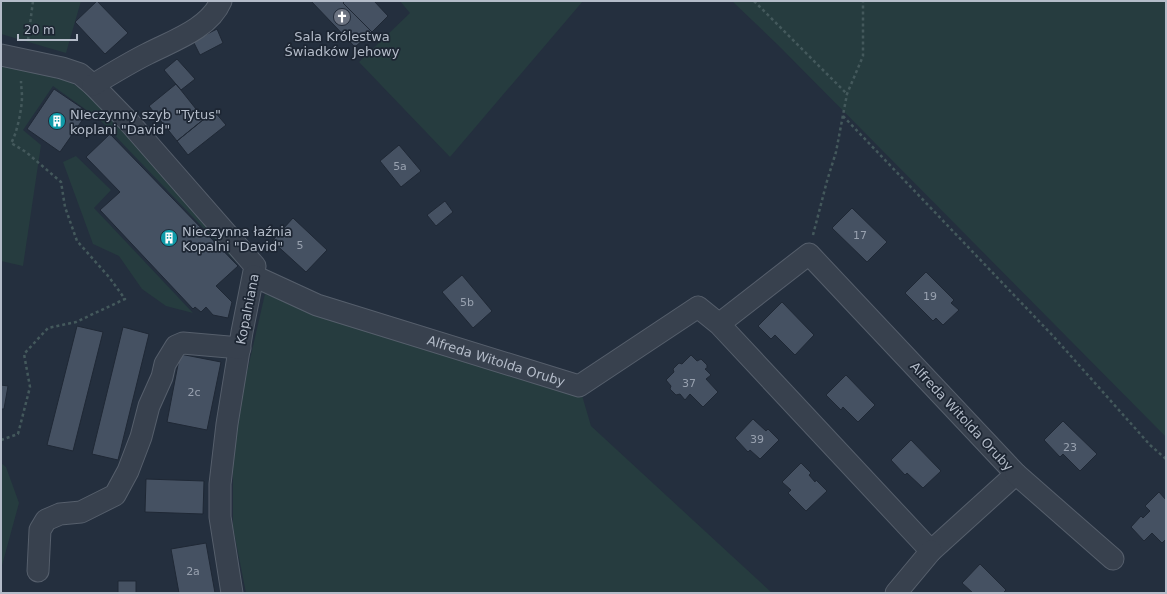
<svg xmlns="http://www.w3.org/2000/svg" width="1167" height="594" viewBox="0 0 1167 594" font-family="'DejaVu Sans',sans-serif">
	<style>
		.green { fill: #263c3f }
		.building { fill: #455162; stroke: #1f2835 }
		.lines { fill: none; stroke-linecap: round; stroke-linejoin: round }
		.minor-casing { stroke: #565f6c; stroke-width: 23 }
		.path { stroke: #44595c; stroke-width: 2.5; stroke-dasharray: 3 3; stroke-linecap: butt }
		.minor { stroke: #38414e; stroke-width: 21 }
		.labels { text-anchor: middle; stroke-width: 3.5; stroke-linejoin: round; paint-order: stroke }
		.number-label { font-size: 11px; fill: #98a1af }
		.poi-label { font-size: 13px; fill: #b4bcc9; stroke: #1d2633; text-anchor: start }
		.street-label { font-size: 13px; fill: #b4bcc9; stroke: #1d2633 }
	</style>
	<rect width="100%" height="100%" fill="#242f3e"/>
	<path class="green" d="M1,1H81L66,53L1,34Z
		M400,1H583L450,157L359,62L410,13Z
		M732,1H1166V437L778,45Z
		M1,60L43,72L57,79L58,75L83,90L115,117L236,254L238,264L99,119L53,86L23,130L41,145L23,266L1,261Z
		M76,156L111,190L94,208L193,313L166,306L142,289L119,256L93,244L63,162Z
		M265,294L304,309L581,392L591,426L772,593H246L233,527V433Z
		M1,463L6,467L19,503L1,569Z"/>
	<path class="building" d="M97,1L128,33L105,54L75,22Z
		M311,1H345L343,3L372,32L355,47Z
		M345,1H374L388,16L372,32L343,3Z
		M217,29L223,43L200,55L193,41Z
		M177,59L195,79L181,90L164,70Z
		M176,84L204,119L177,141L149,106Z
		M54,89L88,112L60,152L27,129Z
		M214,111L226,125L188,155L177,141Z
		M110,134L238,266L216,286L232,302L228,318L213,315L206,307L201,312L195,307L193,309L100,210L120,192L86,157Z
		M399,145L421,171L401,187L380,161Z
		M445,201L453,212L436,226L427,215Z
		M852,208L887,242L867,262L832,228Z
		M293,218L327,250L306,272L272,241Z
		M926,272L954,300L951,303L959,310L943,325L936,318L933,321L905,293Z
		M462,275L492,311L473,328L442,292Z
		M782,302L814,335L795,355L775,335L771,339L758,326Z
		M77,326L103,332L73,451L47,445Z
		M123,327L149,334L118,460L92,454Z
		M180,354L221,362L207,430L167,422Z
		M691,355L697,361L701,359L707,365V368L705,369L711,375L706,379L718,392L703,407L690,394L685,400L680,394L676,395L670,389L671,386L666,380L674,372L673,369L679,363L682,364Z
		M846,375L875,405L858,422L843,407L841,410L826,395Z
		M1,385L8,386L4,409H1Z
		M753,419L766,431L768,429L779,440L760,459L750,450L748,452L735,438Z
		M1063,421L1097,454L1080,471L1063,454L1060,457L1044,440Z
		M911,440L941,471L923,488L907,473L905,475L891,460Z
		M801,463L811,473L809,475L815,482L816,480L827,491L806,511L788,493L791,490L782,482Z
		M146,479L204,481L203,514L145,512Z
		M1159,492L1166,500V539L1162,543L1152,533L1144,541L1131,527L1141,516L1143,518L1150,511L1145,506Z
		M206,543L215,593H179L171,549Z
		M980,564L1006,590L1003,593H973L962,583Z
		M118,581H136V593H118Z"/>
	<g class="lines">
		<g class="minor-casing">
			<g id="minor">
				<path d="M1,55L62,68L80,74L93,85L129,122L255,266L242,332L227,424L220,484V517L232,593"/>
				<path d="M93,85C111,74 129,63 147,54C172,41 209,29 221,1"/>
				<path id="s1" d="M254,276L317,305L579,386L698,307L719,324L931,551L1016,474L809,254L719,324"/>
				<path d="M1016,474L1113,559"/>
				<path d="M38,571L40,530L46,520L60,514L81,512L115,495L128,471L141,437L149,406L162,377L165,364L176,346L183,343L240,348"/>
				<path d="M896,593L931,551"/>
			</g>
		</g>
		<path class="path" d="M754,1L847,94
			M28,40L33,1
			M843,116L1054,337L1150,445L1166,459
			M813,235L827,181L836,152L847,94L863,56V1
			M1,440L18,434L30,387L24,354L48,328L76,322L125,299L109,277L77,241L65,207L61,182L26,152L11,143C17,134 22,108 22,97C22,91 21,86 21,81"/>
		<use href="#minor" class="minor"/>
	</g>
	<defs>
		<g id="church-disc" transform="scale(0.9)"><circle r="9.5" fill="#6b7280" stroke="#1d2633"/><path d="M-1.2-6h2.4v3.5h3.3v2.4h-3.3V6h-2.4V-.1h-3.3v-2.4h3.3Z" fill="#fff"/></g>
		<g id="building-disc" transform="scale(0.9)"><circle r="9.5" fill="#0f9aa8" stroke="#1d2633"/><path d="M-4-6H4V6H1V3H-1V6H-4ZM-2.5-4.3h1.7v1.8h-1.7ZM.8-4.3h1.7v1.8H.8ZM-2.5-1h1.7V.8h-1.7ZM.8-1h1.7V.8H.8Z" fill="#fff"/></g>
	</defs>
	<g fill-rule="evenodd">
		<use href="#church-disc" x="342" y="17"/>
		<use href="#building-disc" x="57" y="121"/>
		<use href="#building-disc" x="169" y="238"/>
	</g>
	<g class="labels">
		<g class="number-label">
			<text x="400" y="170">5a</text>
			<text x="860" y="239">17</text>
			<text x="300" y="249">5</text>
			<text x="930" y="300">19</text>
			<text x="467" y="306">5b</text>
			<text x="689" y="387">37</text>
			<text x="194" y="396">2c</text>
			<text x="757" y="443">39</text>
			<text x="1070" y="451">23</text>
			<text x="193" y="575">2a</text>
		</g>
		<g class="poi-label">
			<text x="342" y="41" text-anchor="middle">Sala Królestwa<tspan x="342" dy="15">Świadków Jehowy</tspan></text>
			<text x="70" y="119">NIeczynny szyb "Tytus"<tspan x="70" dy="15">koplani "David"</tspan></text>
			<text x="182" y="236">Nieczynna łaźnia<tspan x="182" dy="15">Kopalni "David"</tspan></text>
		</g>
		<g class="street-label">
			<text transform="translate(247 309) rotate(-79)" y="5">Kopalniana</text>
			<text dy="5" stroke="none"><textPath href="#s1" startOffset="257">Alfreda Witolda Oruby</textPath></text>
			<text transform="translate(962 416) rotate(47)" y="5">Alfreda Witolda Oruby</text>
		</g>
	</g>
	<rect width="1167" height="594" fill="none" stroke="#b4bcc9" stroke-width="4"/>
	<path d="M18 34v6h59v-6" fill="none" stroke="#b4bcc9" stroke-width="2"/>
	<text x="24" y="34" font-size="12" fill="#b4bcc9" stroke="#1d2633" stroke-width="3" paint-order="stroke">20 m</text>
</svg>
